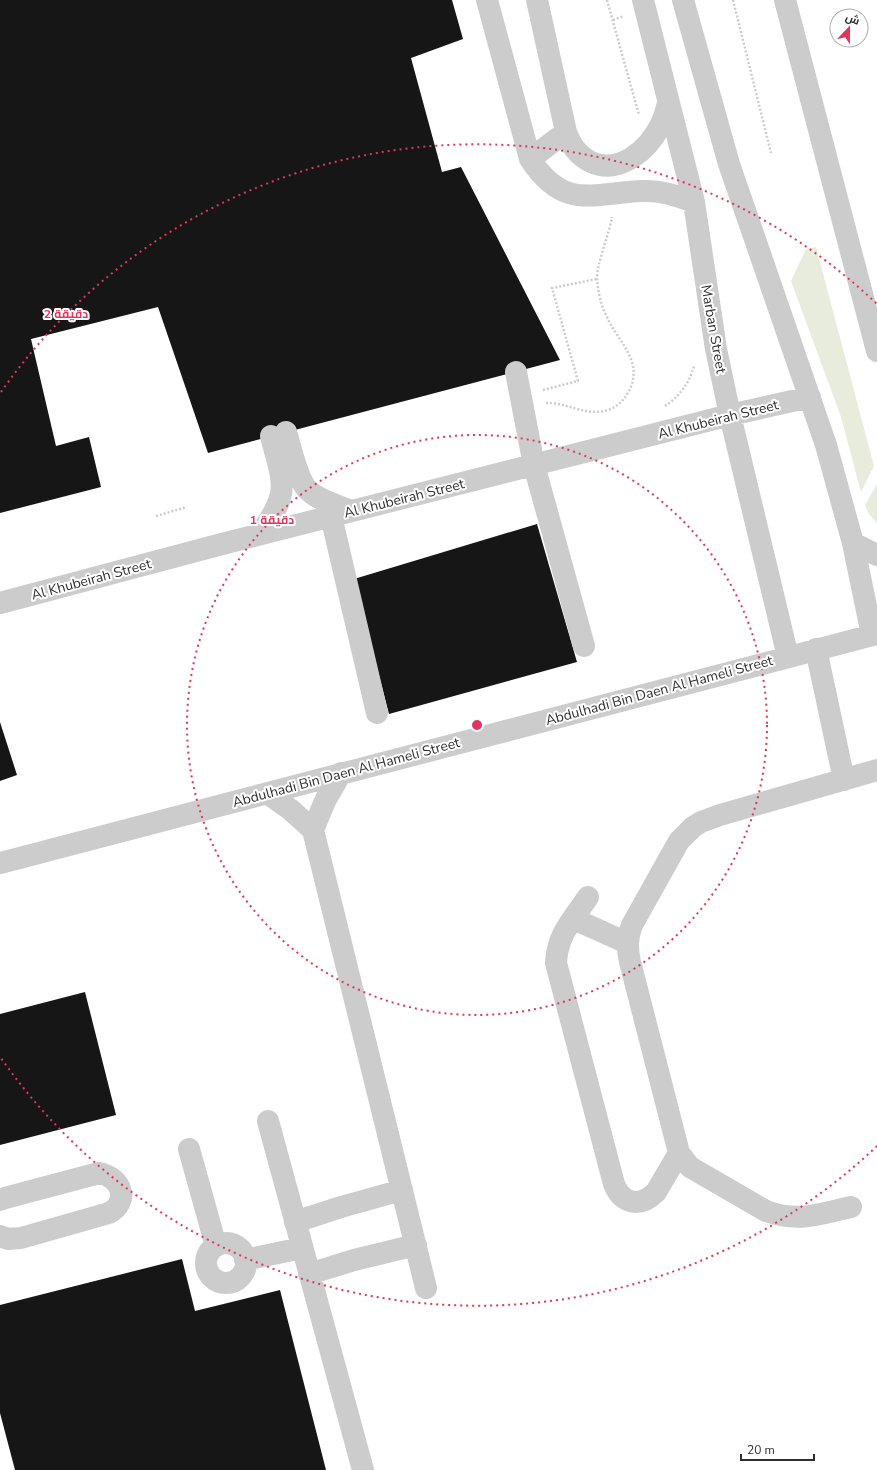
<svg xmlns="http://www.w3.org/2000/svg" width="877" height="1470" viewBox="0 0 877 1470" font-family="'Nunito Sans',Cairo,sans-serif">
	<style>
		.green { fill: #e7ecdd }
		.building { fill: #161616 }
		.lines { fill: none; stroke-linecap: round; stroke-linejoin: round }
		.path { stroke: #ccc; stroke-width: 2.5; stroke-dasharray: 2 2; stroke-linecap: butt }
		.minor { stroke: #ccc; stroke-width: 22 }
		.ring { fill: none; stroke: #e1365c; stroke-width: 2; stroke-dasharray: 2 4 }
		.labels { text-anchor: middle; stroke-width: 4; stroke-linejoin: round; paint-order: stroke }
		.street-label { font-size: 14px; fill: #2f2f2f; stroke: #fff }
		.centre { fill: #e1365c; stroke: #fff; stroke-width: 2 }
		.ring-label { font-size: 12px; text-anchor: middle; font-weight: bold; fill: #e1365c; stroke: #fff; stroke-width: 4; stroke-linejoin: round; paint-order: stroke }
	</style>
	<rect width="100%" height="100%" fill="#fff"/>
	<path class="green" d="M816,247L874,466L861,492L841,417L791,281L806,249Z
		M877,484V523L869,514L865,505Z"/>
	<path class="building" d="M0,0H452L463,39L411,58L442,172L461,167L560,360L208,453L158,307L31,339L56,446L89,437L101,487L0,513Z
		M537,524L577,662L389,714L354,579Z
		M0,722L17,775L0,781Z
		M85,992L116,1115L0,1145V1014Z
		M182,1259L195,1311L280,1290L326,1470H15L0,1413V1305Z"/>
	<g class="lines">
		<path class="path" d="M607,0L639,115
			M733,0L771,153
			M613,20L624,16
			M543,390L578,381L552,288L597,279
			M546,403C567,402 586,417 608,410C619,406 625,399 630,389C643,360 618,342 607,317C601,306 598,292 597,279C597,262 609,235 612,217
			M665,406C679,397 690,382 694,366
			M156,516L187,507"/>
		<path class="minor" d="M487,0L530,159C564,211 593,193 643,191C661,190 677,196 694,202
			M537,0L566,132C571,145 577,155 591,162C619,175 648,150 660,126C664,119 666,111 668,103
			M643,0L694,202L716,349L730,415L788,657
			M683,0L729,164L826,445L853,543L872,635
			M785,0L877,351
			M530,159L566,132
			M516,372L534,465L584,646
			M286,432C291,447 297,481 309,491C320,501 337,505 351,511
			M331,516L377,713
			M260,534C268,523 276,511 280,498C286,481 275,454 271,436
			M853,543L877,555
			M0,603L222,544L730,415L810,397
			M816,649L844,780
			M267,793L291,810L313,830L426,1288
			M313,830L325,801L341,773
			M0,863L877,634
			M588,897C573,919 557,935 556,963L614,1184C622,1204 640,1208 656,1192L679,1153
			M574,919L627,943
			M268,1121L363,1470
			M189,1149L216,1246
			M0,1200L5,1198L99,1173C122,1177 130,1202 109,1213L21,1238L8,1239L0,1236
			M851,1207C819,1214 799,1223 766,1211L690,1167L679,1153L677,1145L630,962C627,948 627,938 632,925L679,841L693,827L701,822L720,815L877,770
			M295,1222L341,1207L402,1190
			M206 1263a20 20 0 1 1 40 0a20 20 0 1 1-40 0Z
			M245,1260L302,1248
			M309,1274L354,1260L416,1245"/>
	</g>
	<g class="ring">
		<circle cx="477" cy="725" r="290"/>
		<path d="M877 1146A581 581 0 0 1 1 1058M1 392A581 581 0 0 1 877 304"/>
	</g>
	<g class="labels">
		<g class="street-label">
			<text transform="translate(714 329) rotate(80)" y="5">Marban Street</text>
			<text transform="translate(718 419) rotate(-14)" y="5">Al Khubeirah Street</text>
			<text transform="translate(404 498) rotate(-14)" y="5">Al Khubeirah Street</text>
			<text transform="translate(91 579) rotate(-15)" y="5">Al Khubeirah Street</text>
			<text transform="translate(659 690) rotate(-15)" y="5">Abdulhadi Bin Daen Al Hameli Street</text>
			<text transform="translate(346 772) rotate(-15)" y="5">Abdulhadi Bin Daen Al Hameli Street</text>
		</g>
	</g>
	<circle cx="477" cy="725" r="6" class="centre"/>
	<g class="ring-label">
		<text x="66" y="318">2 دقيقة</text>
		<text x="272" y="524">1 دقيقة</text>
	</g>
	<g transform="translate(849 28) rotate(22)"><circle r="19" fill="#ffffff" stroke="#acacac"/>
	<path d="M0-3L7 15L0 10L-7 15Z" fill="#e1365c"/>
	<text y="-6" font-size="11" font-weight="bold" text-anchor="middle" fill="#2f2f2f">ش</text>
	</g>
	<path d="M741 1454v6h73v-6" fill="none" stroke="#2f2f2f" stroke-width="2"/>
	<text x="747" y="1454" font-size="12" fill="#2f2f2f" stroke="#ffffff" stroke-width="3" paint-order="stroke">20 m</text>
</svg>
